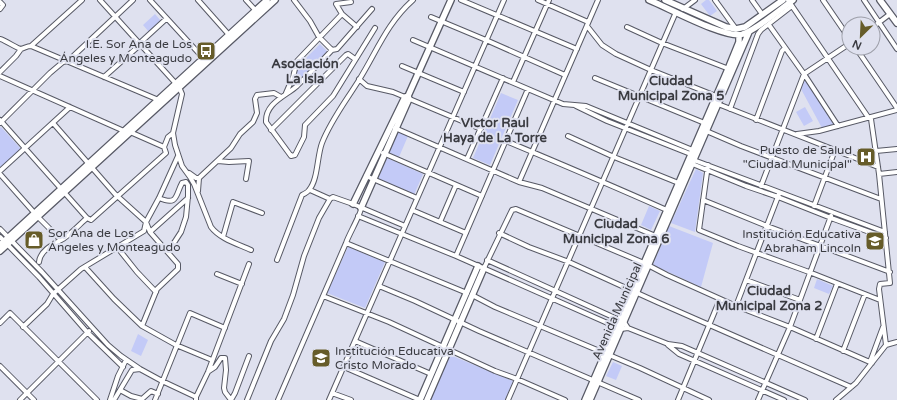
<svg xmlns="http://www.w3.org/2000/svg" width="897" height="400" viewBox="0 0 897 400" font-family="'Varela Round',sans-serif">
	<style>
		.green { fill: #c3caf7 }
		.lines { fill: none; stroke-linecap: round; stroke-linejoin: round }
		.street-casing { stroke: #575965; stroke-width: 6 }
		.secondary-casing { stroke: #575965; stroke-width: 8 }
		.street { stroke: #fff; stroke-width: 4 }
		.secondary { stroke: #fff; stroke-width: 5.5 }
		.labels { text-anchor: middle; stroke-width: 4; stroke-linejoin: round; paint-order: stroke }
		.poi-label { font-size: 12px; fill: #3a3b41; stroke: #dfe1ef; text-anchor: end }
		.street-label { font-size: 12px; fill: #3a3b41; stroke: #dfe1ef }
		.neighbourhood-label { font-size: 13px; font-weight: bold; fill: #3a3b41; stroke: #dfe1ef }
	</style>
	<rect width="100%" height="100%" fill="#dfe1ef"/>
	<path class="green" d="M706,0H709L717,11L710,16L701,4Z
		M780,4L782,6L748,30L738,33L722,30L674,9L675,7L734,31Z
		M155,14L161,21L149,32L143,25Z
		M320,44L327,51L314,66L306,58Z
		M303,58L313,67L294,86L292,84L299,62Z
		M804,80H806L834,125L822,128L801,89Z
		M501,93L518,100L490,165L473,158Z
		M805,107L813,121L804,126L796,112Z
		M1,127L22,150L0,169V128Z
		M398,132L408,136L399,157L389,153Z
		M387,158L423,174L414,195L378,179Z
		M696,169L703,173L695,232L671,223Z
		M649,206L660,211L651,230L641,225Z
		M669,226L713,243L701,287L653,265Z
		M348,247L385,262L365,308L327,293Z
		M817,279L833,286L829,294L814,288Z
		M138,334L148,340L141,356L131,351Z
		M450,355L513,381L505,400H430Z
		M613,362L622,366L616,380L606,376Z"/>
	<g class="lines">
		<g class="street-casing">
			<path id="street" d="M100,0L179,87L182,94L173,133L175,145L182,166L190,177L194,184L211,227C220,239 238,244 251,250
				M150,0L205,60
				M198,0L230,36
				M246,0L257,12
				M294,0L310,21L319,37L332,50
				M461,0L577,49
				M538,0L588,22
				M715,0L736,29
				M752,0L762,14
				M788,0L868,117L871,119L879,174L890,283L880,284L879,289L886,345L856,383L836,400
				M823,0L849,38
				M864,0L897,49
				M0,2L3,5L0,9
				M351,2L336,4L342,14L357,27
				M372,9L337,49L332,50C321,62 309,74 297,86C286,96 265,103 266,122L291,156L295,155L304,137L305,125L333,96L375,28
				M683,9L695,0
				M431,17L486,40L565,75
				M769,25L804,74L838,126
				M587,26L602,45L616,54L651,70L716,96L718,104L878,167
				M627,27L662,43L729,69
				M873,27L890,14
				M0,39C5,40 18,49 21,49C25,48 27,46 31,46L161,101
				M413,40L563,104L586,106L695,151
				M31,46L82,0
				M856,48L897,108
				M402,66L464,92
				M0,72L16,56L21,49
				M0,76L124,131L130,132L164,147
				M104,77L141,44L142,41L166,19
				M595,78L707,124
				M359,79L367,86L393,92L481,129
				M513,82L549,0
				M286,93L293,77L297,61L342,14
				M576,106L607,121L693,155
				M730,109L758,34L761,30L792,6
				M0,120L87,218L91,220L166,153L164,147L168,137L173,133
				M756,120L782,51L785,48
				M0,123L50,73L63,62L68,61L133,0
				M53,123L115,194L146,222L150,232L178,264V269L157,289L142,326
				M395,128L519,182L542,188L658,237
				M271,130L346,55L348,54L355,59
				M704,130L741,146L881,199
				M797,134L819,131L897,110
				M568,136L614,157L681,184
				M506,141C561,164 615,187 669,211
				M876,151L897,149
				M383,153L482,196
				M467,159L503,78
				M691,159L885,232
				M218,161L229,162L249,161L246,179
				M690,163L746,186L778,197L831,218L886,238
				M708,165L699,230L738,246L809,272L880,300
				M0,171L70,107
				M189,173L196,178H199L231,148L240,134L253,122L257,113L255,99L257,95L274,93L281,97
				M0,174L38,217L61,240
				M879,174L897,172
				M366,176L417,198
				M519,182L598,0
				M761,186L804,74L849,44
				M310,190L330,199L333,197L353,204L405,226
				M198,191L199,178
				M159,198C178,206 175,196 182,183L186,182L188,185V196L186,217L181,232L168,252
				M703,200L767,226L890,272
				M814,206L835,150
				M412,210L466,233
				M358,216L456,256L621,329L628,328L668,344L682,346L805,400
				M440,222L456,185
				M0,229L42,272L108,345L121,356L140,369L162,381L196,397
				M150,232L188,198
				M499,233L529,247L569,262L657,302L851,387
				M0,237L39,277L87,332L123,367
				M223,237L233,202L262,213
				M346,243L467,293
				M117,247L137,272L156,292
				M456,256L528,89
				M277,260L302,195C304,194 308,192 309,190C318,180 317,156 322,143C331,120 346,101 359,80C377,51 387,23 413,0
				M487,260L624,322L628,328
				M39,262C40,250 54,244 63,239C72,233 80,224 87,218
				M85,267L114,299L142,326L176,345L212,360
				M484,268L512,210L516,209L644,263L667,275L736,306L790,327L872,363
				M217,274L242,284
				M746,280L800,300
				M379,286L415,301L479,331L639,400
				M472,295L495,307L640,368L709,400
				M323,296L389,322L495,371L517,379L565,400
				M736,306L779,194
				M0,323L10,313L97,400
				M23,327L47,304L53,294L81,269L144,231L146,222L159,198L178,156
				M816,339L837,284
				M355,341L431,374
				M668,345L679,354L784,400
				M886,345L897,342
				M843,351L865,294
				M870,362L883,327
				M0,366L34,400
				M344,367L420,400
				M209,371L215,367L221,358H225L226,370L224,388L225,392L231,400
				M120,390L131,396L142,399L151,391L158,394
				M332,393L351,400
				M20,400L89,331
				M110,400L118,376L126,360
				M114,400L132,370L140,369
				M155,400L190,313L225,328
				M196,400V397L208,372L249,264
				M231,400L235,393L249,356
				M247,400L271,341L284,319L293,295L304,256L319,218L330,199
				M278,400L346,243C348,236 362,212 361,208
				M329,400L504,0
				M508,400L676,12
				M678,400L720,299
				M758,400L790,327L831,216"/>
		</g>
		<g class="secondary-casing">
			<path id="secondary" d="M649,0C667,7 727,40 743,34C756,30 781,9 793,0
				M665,0L726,27L736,29L745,27L783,0
				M880,0L897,23
				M353,204L405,97L408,96
				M361,208L409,99L408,96L451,0
				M0,245L267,0
				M0,251L275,0
				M420,400L478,266
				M427,400L484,268
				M585,400L728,69L739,42V36
				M590,400L749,32"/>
		</g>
		<use href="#street" class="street"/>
		<use href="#secondary" class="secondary"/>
	</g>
	<defs>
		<g id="bus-square" transform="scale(1)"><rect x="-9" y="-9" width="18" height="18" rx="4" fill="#665c29" stroke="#dfe1ef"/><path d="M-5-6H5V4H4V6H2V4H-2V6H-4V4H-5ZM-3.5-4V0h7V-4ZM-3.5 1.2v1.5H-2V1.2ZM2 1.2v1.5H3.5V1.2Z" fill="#fff"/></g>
		<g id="hospital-square" transform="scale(1)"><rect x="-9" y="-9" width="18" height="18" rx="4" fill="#665c29" stroke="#dfe1ef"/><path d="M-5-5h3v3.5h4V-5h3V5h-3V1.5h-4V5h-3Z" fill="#fff"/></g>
		<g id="shop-square" transform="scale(1)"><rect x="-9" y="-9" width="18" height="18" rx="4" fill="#665c29" stroke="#dfe1ef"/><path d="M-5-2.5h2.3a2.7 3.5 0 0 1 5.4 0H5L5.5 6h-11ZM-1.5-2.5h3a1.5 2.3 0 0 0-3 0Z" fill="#fff"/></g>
		<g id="school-square" transform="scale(1)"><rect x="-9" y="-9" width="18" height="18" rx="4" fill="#665c29" stroke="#dfe1ef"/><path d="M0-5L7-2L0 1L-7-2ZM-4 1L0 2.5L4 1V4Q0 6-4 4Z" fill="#fff"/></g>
	</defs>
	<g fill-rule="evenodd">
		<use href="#bus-square" x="206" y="51"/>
		<use href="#hospital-square" x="866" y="157"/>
		<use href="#shop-square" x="34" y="240"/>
		<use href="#school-square" x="875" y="241"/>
		<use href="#school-square" x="321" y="358"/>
	</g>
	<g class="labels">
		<g class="poi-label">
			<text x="192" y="48">I.E. Sor Ana de Los<tspan x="192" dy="14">Ángeles y Monteagudo</tspan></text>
			<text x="852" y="154">Puesto de Salud<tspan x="852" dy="14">"Ciudad Municipal"</tspan></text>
			<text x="48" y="237" text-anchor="start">Sor Ana de Los<tspan x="48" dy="14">Ángeles y Monteagudo</tspan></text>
			<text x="861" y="238">Institución Educativa<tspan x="861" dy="14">Abraham Lincoln</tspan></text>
			<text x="335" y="355" text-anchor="start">Institución Educativa<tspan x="335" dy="14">Cristo Morado</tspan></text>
		</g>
		<g class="street-label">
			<text transform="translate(617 311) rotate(-66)" y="4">Avenida Municipal</text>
		</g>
		<g class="neighbourhood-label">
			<text x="305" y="68">Asociación<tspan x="305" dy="15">La Isla</tspan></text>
			<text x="671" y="85">Ciudad<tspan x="671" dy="15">Municipal Zona 5</tspan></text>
			<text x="495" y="127">Victor Raul<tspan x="495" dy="15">Haya de La Torre</tspan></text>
			<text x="616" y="228">Ciudad<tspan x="616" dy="15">Municipal Zona 6</tspan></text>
			<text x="769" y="295">Ciudad<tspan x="769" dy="15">Municipal Zona 2</tspan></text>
		</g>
	</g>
	<g transform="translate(861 36) rotate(204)"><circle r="19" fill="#dfe1ef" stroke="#9d9fa9"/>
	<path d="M0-3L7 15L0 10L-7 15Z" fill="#665c29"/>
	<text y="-6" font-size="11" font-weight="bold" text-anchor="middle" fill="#3a3b41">N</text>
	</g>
</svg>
